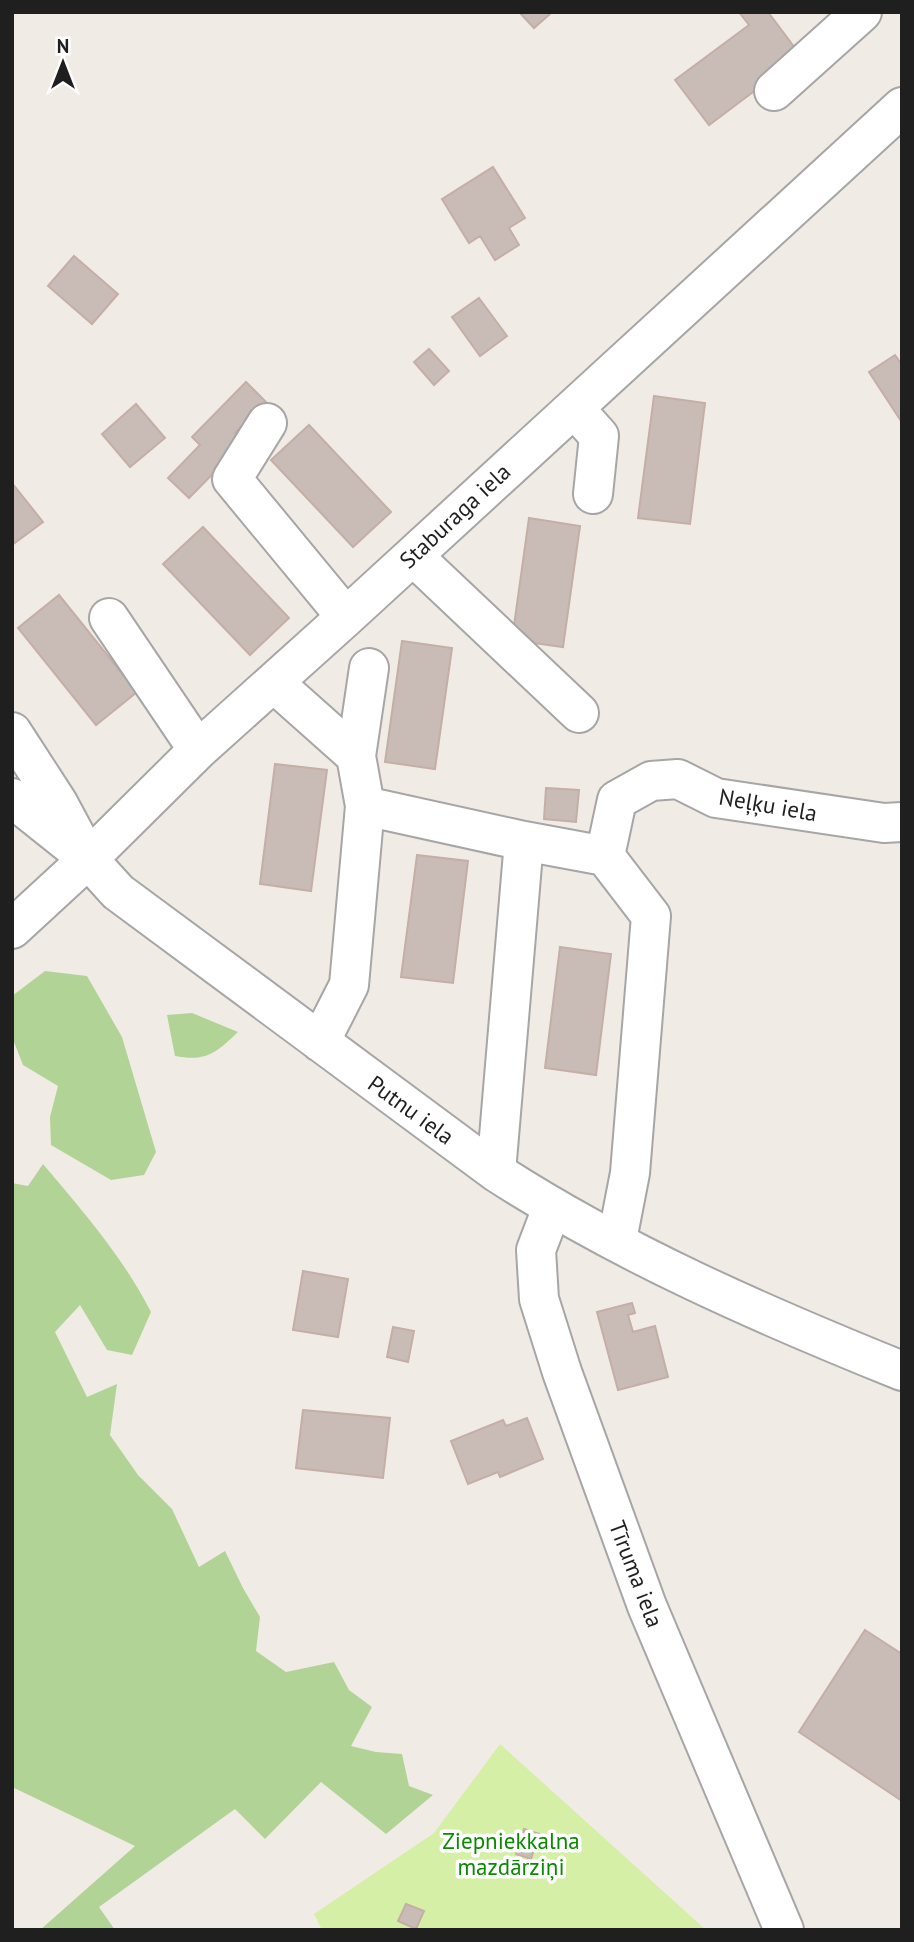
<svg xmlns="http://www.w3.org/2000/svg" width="914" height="1942" viewBox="0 0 914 1942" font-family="'PT Sans',sans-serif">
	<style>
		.grass { fill: #d5efa6 }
		.forest { fill: #b1d496 }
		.building { fill: #c9bcb7; stroke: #c4aea5; stroke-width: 2 }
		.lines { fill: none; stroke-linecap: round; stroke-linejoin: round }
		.minor-casing { stroke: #a6a6a6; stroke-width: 42 }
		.minor { stroke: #fff; stroke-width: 38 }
		.labels { text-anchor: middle; stroke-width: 7; stroke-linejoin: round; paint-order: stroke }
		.street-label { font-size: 23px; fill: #1f1f1f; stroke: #fff }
		.park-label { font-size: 23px; fill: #0b8902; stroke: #fff }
	</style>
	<rect width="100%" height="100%" fill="#f1ebe5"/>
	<path class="grass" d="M500,1744L706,1930H322L314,1914L434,1833Z"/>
	<path class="forest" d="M45,971L87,976L122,1037L156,1152L144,1175L111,1180L51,1145L50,1117L58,1086L23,1065L12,1037V996Z
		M192,1013L238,1032C216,1053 206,1062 175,1056L167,1015Z
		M43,1164C82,1210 123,1257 151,1312L132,1355L107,1350L80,1305L55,1332L87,1397L117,1384L110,1435L138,1475L172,1509L199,1567L225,1551L243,1588L260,1617L256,1651L286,1672L334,1662L349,1690L372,1707L351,1746L376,1752L402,1754L409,1786L433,1795L386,1834L321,1782L265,1839L235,1809L99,1907L115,1930H40L135,1846L12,1787V1183L28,1186Z"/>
	<path class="building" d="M519,12H548L550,14L534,28Z
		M739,12H768L801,56L709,125L675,80L749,25Z
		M493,167L525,218L509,228L519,245L495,260L480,236L469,243L442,199Z
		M74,256L118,294L92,324L48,286Z
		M479,298L507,336L480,356L452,317Z
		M429,349L449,371L434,385L414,362Z
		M895,355L902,365L901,421L869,372Z
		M246,382L266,402L235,433L244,442L189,498L168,478L200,445L192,437Z
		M654,396L705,403L690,524L638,518Z
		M136,404L165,438L130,467L102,434Z
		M309,425L391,512L353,547L271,460Z
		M12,483L43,522L12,545Z
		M529,518L580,526L563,647L512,640Z
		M203,527L289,618L250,655L163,564Z
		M59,595L137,692L96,725L18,628Z
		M402,641L452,648L435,769L385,762Z
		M275,764L327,770L311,891L260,884Z
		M546,788L579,790L576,822L544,819Z
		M417,855L468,861L453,983L401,977Z
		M560,947L611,954L596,1075L545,1068Z
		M303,1271L348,1279L338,1337L293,1330Z
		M632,1303L635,1313L628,1315L633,1332L655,1326L668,1377L618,1390L597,1312Z
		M393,1327L414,1331L408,1362L387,1357Z
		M303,1410L390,1418L383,1478L296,1468Z
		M527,1418L543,1459L500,1477L498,1472L468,1484L451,1441L503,1420L506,1426Z
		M865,1630L902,1654V1801L799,1732Z
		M524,1829L539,1834L531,1859L516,1854Z
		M406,1904L424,1911L416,1929L398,1921Z"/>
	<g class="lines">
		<g class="minor-casing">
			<path id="minor" d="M774,91L862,12
				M574,408L599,436L593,494
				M267,423L232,479L346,617
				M413,556L579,713
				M109,618L198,750
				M274,683L356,756
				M12,732L58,803L88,859L118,892L496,1172C621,1253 763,1315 902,1371
				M12,798L76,849
				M365,806L524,841L605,856L651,916L630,1173L617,1240
				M605,856L617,800L651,781L678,779L716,798L884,823L902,822
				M12,929L88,859L198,750L346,617L902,107
				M320,1042L349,985L365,806L356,756L369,668
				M496,1172L524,841
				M552,1208L536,1250L539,1299L562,1372L647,1606L784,1930"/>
		</g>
		<use href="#minor" class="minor"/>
	</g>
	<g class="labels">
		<g class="street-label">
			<text transform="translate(455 516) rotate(-43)" y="8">Staburaga iela</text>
			<text transform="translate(768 805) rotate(10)" y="8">Neļķu iela</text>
			<text transform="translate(411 1110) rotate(36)" y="8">Putnu iela</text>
			<text transform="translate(636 1574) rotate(69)" y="8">Tīruma iela</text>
		</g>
		<g class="park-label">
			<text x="511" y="1849">Ziepniekkalna<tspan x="511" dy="26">mazdārziņi</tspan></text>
		</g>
	</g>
	<rect width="914" height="1942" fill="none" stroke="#1f1f1f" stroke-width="28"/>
	<g transform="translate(63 63)" stroke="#ffffff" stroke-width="5" paint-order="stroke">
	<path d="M0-5L12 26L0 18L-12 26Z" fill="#1f1f1f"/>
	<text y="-10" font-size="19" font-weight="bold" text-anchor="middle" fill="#1f1f1f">N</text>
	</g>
</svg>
